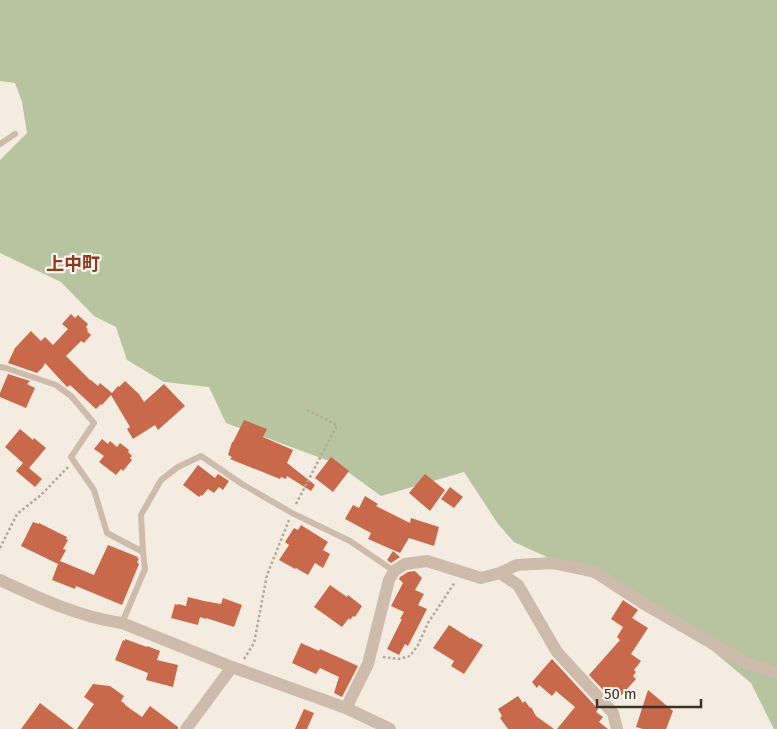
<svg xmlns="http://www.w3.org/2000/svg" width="777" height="729" viewBox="0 0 777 729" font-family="'Fira Sans','Noto Sans JP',sans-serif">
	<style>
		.green { fill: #b8c4a0 }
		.building { fill: #c8694b }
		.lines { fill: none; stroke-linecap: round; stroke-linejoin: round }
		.path { stroke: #b9a596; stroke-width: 2.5; stroke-dasharray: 2.5 2.5; stroke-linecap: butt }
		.service { stroke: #cdbbac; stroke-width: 6 }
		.minor { stroke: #cdbbac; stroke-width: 12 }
		.labels { text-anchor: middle; stroke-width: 4.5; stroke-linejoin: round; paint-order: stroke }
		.quarter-label { font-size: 18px; font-weight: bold; fill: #8c3b22; stroke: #fbf5ee }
	</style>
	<rect width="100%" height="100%" fill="#f4ebe1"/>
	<path class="green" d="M0,0H777V729H774L751,683L665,611L514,542L498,524L464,472L381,496L337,464L226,423L209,387L164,382L127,360L116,327L94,316L61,282L0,253V160L27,133L22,102L15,83L0,81Z"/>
	<path class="building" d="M71,314L75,318L78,315L88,324L86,327L88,330L87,331L91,335L84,343L81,341L66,356L90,380H91L98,386L100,383L112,393L118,386L119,387L125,381L139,394L144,402L164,384L185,406L158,430L155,425L133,439L127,429L130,427L111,395L102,405L101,404L96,409L70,385L67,387L45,363L43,367L37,373L8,363L15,348L31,331L41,341L45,337L53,345L68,329L62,324Z
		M8,374L30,381L27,384L35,388L26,408L0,397V393Z
		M244,420L267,429L263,437L293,450L287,463L315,485L311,491L287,476L286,479L281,477L280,479L230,459L232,457L228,455L232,442H233Z
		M20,429L33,440L34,438L46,448L29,468L42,479L35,487L16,471L23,463L5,447Z
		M102,439L108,444L110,441L117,447L120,443L129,450L128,452L132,456L130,458L132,460L123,471L121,469L116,475L99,462L104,456L94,449Z
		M331,457L349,471L333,492L315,478Z
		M198,465L215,478L218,474L229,481L223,490L219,487L214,493L208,489L202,496L201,495L199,497L183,485Z
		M425,474L445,490L430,511L409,493Z
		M450,487L463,497L454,508L441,499Z
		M365,496L378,504L376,506L410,523L411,518L439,527L434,546L409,538L400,553L368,539L371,533L345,519L353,505L359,508Z
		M33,522L39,524V523L67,537L66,539L68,540L63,549L66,550L60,561L94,575L108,545L138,557L137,558L139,559L137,562L139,564L122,605L76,586L75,589L52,580L58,564L21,546Z
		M301,525L328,542L323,550L330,554L323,568L315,563L308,575L296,568L295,569L279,560L289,545L285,542L294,528L298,530Z
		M393,551L400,557L391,563L387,560Z
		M415,571L422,578L415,590L424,594L418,605L427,609L408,646L405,644L399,655L387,649L402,619H400L404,612L391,606L403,583L399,579L400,577L408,572Z
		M330,585L347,597L348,595L362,606L355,617L353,616L350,620L349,618L342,627L314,607Z
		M188,597L204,601L221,604L223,598L242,605L234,627L206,618V619L200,617L198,625L171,618L175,604L178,605V604L186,606Z
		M623,600L638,610L632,618L648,628L631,654L641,661L634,670L636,672L633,676L636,679L617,700L609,693L608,695L589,675L620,640L617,637L623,627L611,619Z
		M449,625L471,639V638L483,645L464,674L451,666L454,661L433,648Z
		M125,639L147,647V646L160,651L157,660L178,665L173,687L146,680L148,673L115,660L123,640L125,641Z
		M301,643L319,651L320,649L358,666L342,697L334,693L339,677L320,668L316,674L292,663Z
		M552,659L598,709L596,712L603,717L599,722L608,729H557L575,707L556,691L552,696L539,685L537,688L532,682Z
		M93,684L110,686L124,696L121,701L125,704V705L142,717L150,706L178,727V729H77L94,704L84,697Z
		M648,690L673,711L666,729H643L636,727Z
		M518,696L523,703L525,701L530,708L531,707L536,716L554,729H508L500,718L502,716L498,709Z
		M40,703L74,729H21Z
		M304,709L314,713L307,729H295Z"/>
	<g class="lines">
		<path class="path" d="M296,504L337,425L307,410
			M0,548L17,514L41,495L68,467
			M383,657L399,659L410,656L418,645L428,623L455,582
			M244,659L254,643L267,575L289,520"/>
		<path class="service" d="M0,144L15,134
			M0,367L6,368L56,385L71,396L94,423L71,457L94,490L107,533L143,552
			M122,623L145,569L143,552L141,515L161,480L178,467L201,456L242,484L292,513L350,541L394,571"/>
		<path class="minor" d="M500,573L518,585L557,652L613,713L617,729
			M0,580C39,598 79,617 122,623L232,667L346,708L390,729
			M346,708L368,664L389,580L394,571L405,564L427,561L481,578L500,573L517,565L552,563L595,572L641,602L746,663L777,673
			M186,729L232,667"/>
	</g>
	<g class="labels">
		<g class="quarter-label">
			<text x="73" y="270">上中町</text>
		</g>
	</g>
	<path d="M597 699v8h104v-8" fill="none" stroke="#3b302b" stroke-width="2.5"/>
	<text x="604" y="699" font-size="15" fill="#3b302b" stroke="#fbf5ee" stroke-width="4" paint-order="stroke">50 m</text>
</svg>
